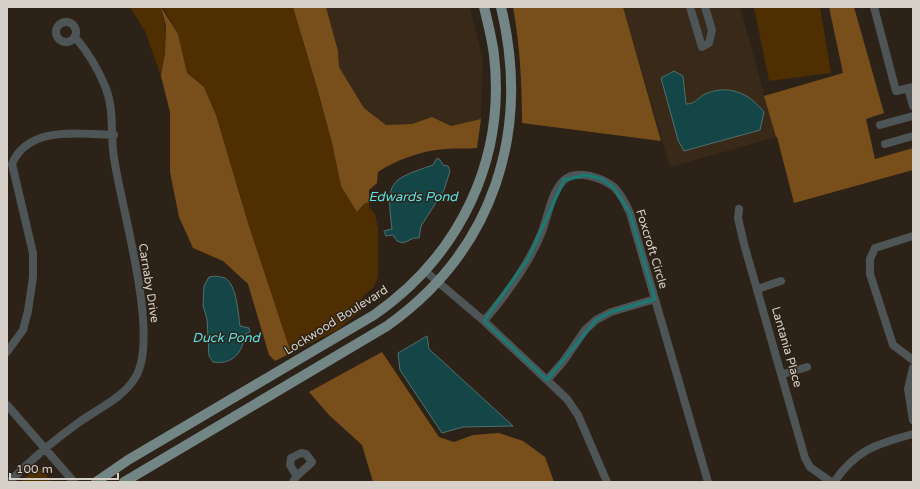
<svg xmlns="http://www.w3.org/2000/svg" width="920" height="489" font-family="'Varela Round',sans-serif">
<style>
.built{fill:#382918;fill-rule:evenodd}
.green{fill:#4f2f01}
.forest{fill:#784f1b}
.water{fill:#144647;stroke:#4f706e}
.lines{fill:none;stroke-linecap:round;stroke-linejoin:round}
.minor{stroke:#4d5556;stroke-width:8}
.major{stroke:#738686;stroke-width:10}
.marked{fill:none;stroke:#197b73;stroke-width:3;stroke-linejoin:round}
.labels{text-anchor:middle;stroke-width:3;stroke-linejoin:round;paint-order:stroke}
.street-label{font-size:12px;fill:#d8d1c9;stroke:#2d2217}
.water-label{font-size:13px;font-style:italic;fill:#5ee4e8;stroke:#2d2217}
</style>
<rect width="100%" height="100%" fill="#2d2217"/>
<path class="built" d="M326,7H470L483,61L481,119L451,126L432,117L412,124L386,125L364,108L339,67L338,51Z
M623,7H686L699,48L704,51L713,45L716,31L709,7H740L776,137L670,167ZM683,76L686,104H694L704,95L678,140Z
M694,7H701L708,30L704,41Z"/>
<path class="green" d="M130,7H161C168,32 166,51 161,76L145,31Z
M163,7H293L294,9L332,143L341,186L359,211L364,204L369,202V207L375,214L378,228V277L374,287L363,296L362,310L337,330L291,353L248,223L216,115L204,87L187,73L178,34Z
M754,7H820L831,73L769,81Z
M37,468L41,469L52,482H20Z"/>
<path class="forest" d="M161,7L178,34L187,73L204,87L216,115L248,223L291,353L275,361L269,355L248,284L223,261L193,248L179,217L170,172V112L161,76L165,53L166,26Z
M293,7H326L338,51L339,67L364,108L386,125L412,124L432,117L451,126L481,119L477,148C466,149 456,148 445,149C421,151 398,159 378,172L377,183L369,190V202L364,204L357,212L341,186L332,143L317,88Z
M513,7H623L661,141L522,123C522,84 520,46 513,7Z
M829,7H854L884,113L866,119L875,159L913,148V170L794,203L777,137H776L764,96L843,73Z
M382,352L439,437L454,442L473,435L499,433L523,441L545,457L554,482H373L362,445L329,415L309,392Z"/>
<path class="water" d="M674,71L683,76L686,104C696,104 697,98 705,94C729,84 749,93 764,112L760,130L684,151L678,140L661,78Z
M437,158L440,160L443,165L448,166L450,171L444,190L421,226L419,238H414L403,243L397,241L393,235L386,236L384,231L392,229C386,181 389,180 433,165Z
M216,276C218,277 223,277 225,278C237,285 238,313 240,326L249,328L250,332L245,334C243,353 232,365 213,362L209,356L207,319L203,306L204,286L209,277Z
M427,336L429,349L513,426L463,427L442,433L400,370L398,353Z"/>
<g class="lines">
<path class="minor" d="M690,7L702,47L709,43L712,30L705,7
M874,7L896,91L913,87
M56 32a10 10 0 1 1 20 0a10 10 0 1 1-20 0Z
M908,88L913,106
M880,125L913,116
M885,144L913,136
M739,209L738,218L744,244L805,458L810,467L831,482
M913,236L875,248L870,259V274L893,345L913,360
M425,271L484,321L567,399L578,415L607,482
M758,289L781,281
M484,321C506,295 528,266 541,234C548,218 550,195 563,181C576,168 602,178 614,187C621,194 626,204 630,213L708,482
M7,352L23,330L28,311L33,277V253L12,164C28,125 79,134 114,135
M913,368L908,389L913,420
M783,374L807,367
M547,380L563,362L585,330L596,320L611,312L655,299
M7,405L74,482
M9,482C31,460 54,440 78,423C97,409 122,399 135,378C161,338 121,207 114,158C110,134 115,110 105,86C98,69 87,51 75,37
M293,482C297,473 305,470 312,462L306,454L301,453L291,458L290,465L296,475
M834,482C856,450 876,444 913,434"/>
<path class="major" d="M96,482L128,460L374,315C460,255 506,160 494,55C492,39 488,23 484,7
M124,482L387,326C494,250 531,132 501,7"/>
</g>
<path class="marked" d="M586,175L602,179L614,188L630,213L655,299L611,312L596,320L547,380L484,321L528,259L564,180Z"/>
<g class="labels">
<g class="street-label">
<text transform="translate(652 249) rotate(73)" y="4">Foxcroft Circle</text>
<text transform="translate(149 283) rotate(81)" y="4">Carnaby Drive</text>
<text transform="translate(336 320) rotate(-32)" y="4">Lockwood Boulevard</text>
<text transform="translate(787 347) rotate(74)" y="4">Lantania Place</text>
</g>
<g class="water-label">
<text x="413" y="201">Edwards Pond</text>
<text x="226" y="342">Duck Pond</text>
</g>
</g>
<rect width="920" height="489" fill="none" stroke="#d8d1c9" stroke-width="16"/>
<path d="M10 473v6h108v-6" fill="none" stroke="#d8d1c9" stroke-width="2"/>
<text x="16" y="473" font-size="12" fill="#d8d1c9" stroke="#2d2217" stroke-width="3" paint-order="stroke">100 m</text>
</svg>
